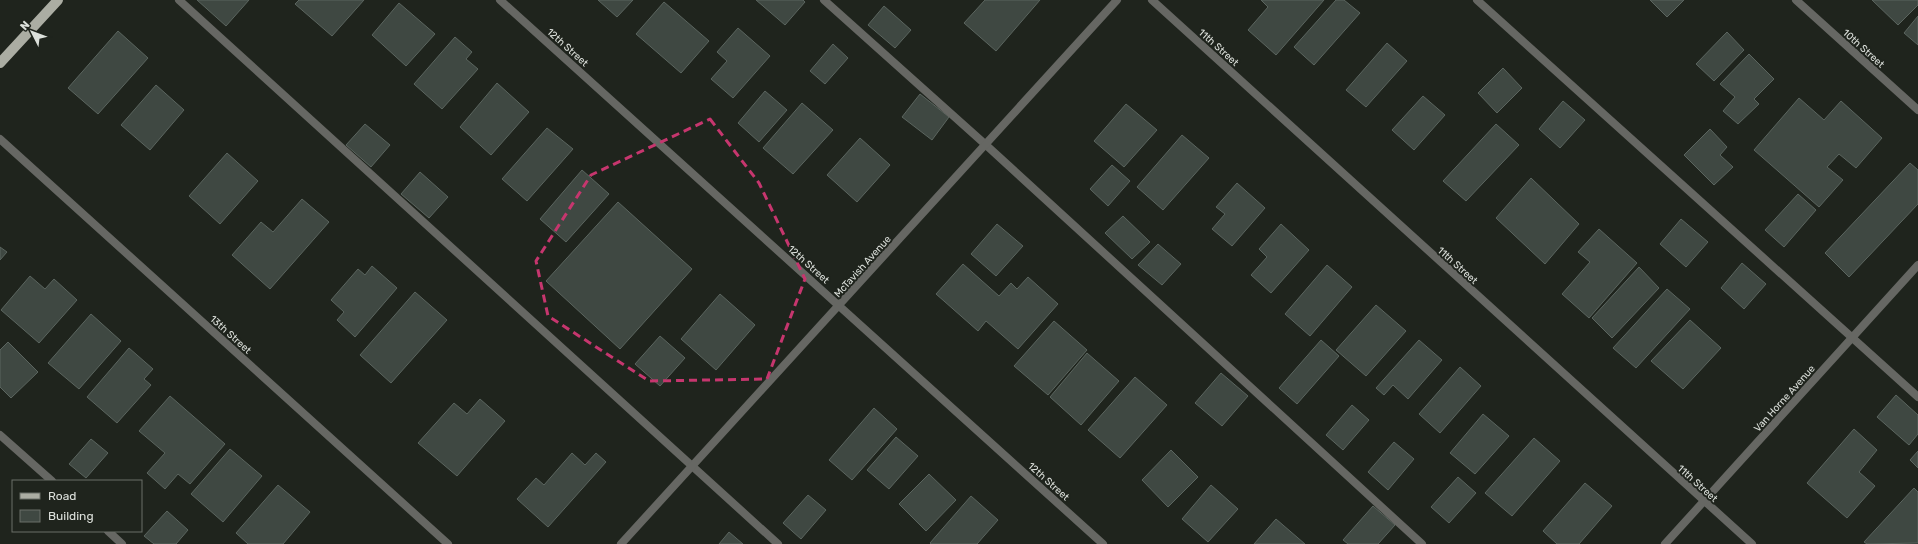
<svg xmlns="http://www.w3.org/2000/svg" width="1918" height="544" font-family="Rubik,sans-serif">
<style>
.building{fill:#3f4842;stroke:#5b655f}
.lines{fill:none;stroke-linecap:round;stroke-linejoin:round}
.service{stroke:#666763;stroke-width:8}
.minor{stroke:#666763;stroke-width:8}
.tertiary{stroke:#666763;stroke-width:8}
.primary{stroke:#abada3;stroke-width:10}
.marked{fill:none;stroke:#c6366e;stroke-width:3;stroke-dasharray:8 5;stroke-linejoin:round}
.labels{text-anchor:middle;stroke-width:4;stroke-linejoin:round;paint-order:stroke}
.street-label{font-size:10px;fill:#dce0db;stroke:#1f241d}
</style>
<rect width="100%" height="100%" fill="#1f241d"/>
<path class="building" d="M197,0H249L226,26Z
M299,0H364L332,36L295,4Z
M598,0H633L617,17Z
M756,0H803L805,2L785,25Z
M985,0H1040L996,51L964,23Z
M1261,0H1324L1276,55L1248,30L1268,7Z
M1336,0H1344L1360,13L1314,65L1294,47Z
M1650,0H1684L1667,17Z
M1872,0H1918V5L1898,25Z
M664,2L709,41L681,73L636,34Z
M399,3L435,34L406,66L372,35Z
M884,6L911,30L895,48L868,25Z
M1918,16V45L1904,33Z
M738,28L770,56L733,98L711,79L727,61L717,52Z
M118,31L148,58L98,114L68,88Z
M1727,32L1744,50L1714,81L1696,64Z
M455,37L472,52L466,59L478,69L442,109L414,84Z
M1387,43L1407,61L1366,107L1346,90Z
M833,44L848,58L825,84L810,71Z
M1749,54L1774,79L1754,99L1759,104L1738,124L1723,111L1735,97L1720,84Z
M1503,68L1522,88L1497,113L1478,93Z
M497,83L529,112L491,155L460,127Z
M156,85L184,110L150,150L121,125Z
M765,91L787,110L759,142L738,123Z
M920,94L949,117L932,140L902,117Z
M1423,96L1445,115L1414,150L1392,130Z
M1799,98L1824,120L1841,101L1882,138L1856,168L1839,154L1827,167L1843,180L1819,207L1754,150Z
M1563,101L1585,120L1560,148L1539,129Z
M802,103L833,130L793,174L763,148Z
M1126,104L1157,130L1124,167L1094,141Z
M365,124L390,145L371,167L346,145Z
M1496,124L1519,145L1466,201L1443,181Z
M547,128L573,149L527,201L502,179Z
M1710,129L1727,147L1720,155L1733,167L1714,185L1684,155Z
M1182,135L1209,158L1163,210L1137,187Z
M860,138L890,165L857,202L827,175Z
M227,153L258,181L220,224L189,196Z
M1910,163L1918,170V204L1849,277L1825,253Z
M1112,165L1130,181L1108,206L1090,189Z
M582,170L609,194L566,242L540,219Z
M420,172L448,197L429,218L401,194Z
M1531,178L1579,224L1545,264L1496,218Z
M1237,183L1265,208L1232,246L1212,229L1225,214L1216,207Z
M1798,194L1816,210L1784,247L1765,230Z
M302,199L329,222L270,289L232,255L261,222L273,232Z
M618,202L692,269L620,349L546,281Z
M1123,216L1150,242L1132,259L1105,233Z
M1681,219L1708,242L1686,267L1660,244Z
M997,224L1023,246L996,276L971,254Z
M1281,224L1309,250L1271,293L1251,275L1267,257L1259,249Z
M1599,229L1637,263L1589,318L1562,294L1590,262L1578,252Z
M1158,244L1181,264L1162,285L1138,265Z
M0,247L7,252L0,260Z
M1742,263L1766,284L1744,309L1721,288Z
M963,264L999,296L1011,283L1017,289L1028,277L1058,304L1018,349L986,321L978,331L936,294Z
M1327,265L1352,287L1310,336L1285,314Z
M372,266L397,288L355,337L337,320L344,312L331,300L358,269L365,275Z
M1639,267L1659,288L1612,338L1592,318Z
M30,276L45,289L54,279L77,300L39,343L1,310Z
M1667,289L1690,309L1636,368L1613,348Z
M415,292L447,320L391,383L360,355Z
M720,294L755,325L716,370L681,339Z
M1376,305L1406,331L1366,376L1336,350Z
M91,314L121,341L79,389L48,363Z
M1690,320L1721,348L1683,389L1651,361Z
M1054,321L1087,350L1048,395L1014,366Z
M660,336L685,358L660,386L635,364Z
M1321,340L1339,356L1297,404L1279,388Z
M1419,340L1442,360L1408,399L1393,385L1384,395L1376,388Z
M8,342L38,372L11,398L0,387V350Z
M129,348L153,369L144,379L151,385L117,423L87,397Z
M1087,353L1119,381L1081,425L1050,397Z
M1460,367L1481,386L1440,433L1419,414Z
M1221,373L1248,396L1222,426L1195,403Z
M1135,377L1167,405L1120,458L1088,430Z
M1896,395L1918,415V434L1909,445L1877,417Z
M170,396L225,444L190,484L178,474L165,489L147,473L165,453L139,431Z
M480,399L505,421L457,476L418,443L454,403L467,414Z
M1352,405L1369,420L1343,450L1326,435Z
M874,408L897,429L852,480L829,460Z
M1483,414L1509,436L1475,474L1450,453Z
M1854,429L1877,450L1859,472L1875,486L1847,518L1807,483Z
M896,437L918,456L889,489L867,470Z
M1534,438L1560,461L1512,516L1485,493Z
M91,439L108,453L86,478L69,464Z
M1394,442L1414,459L1388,490L1368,472Z
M230,449L262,476L223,522L191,494Z
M1171,450L1198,477L1168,507L1142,480Z
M1918,451V468L1910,460Z
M572,453L585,465L596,453L606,462L548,527L517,499L536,478L544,485Z
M929,474L956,500L926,531L899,504Z
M1458,477L1476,493L1449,523L1431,507Z
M1585,483L1612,506L1579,544H1557L1543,531Z
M278,485L310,512L283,544H248L236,533Z
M1211,485L1238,509L1208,542L1182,519Z
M1914,488L1918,492V543L1867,544L1864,542Z
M808,495L826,510L801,539L783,523Z
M971,496L998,520L977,544H931L930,543Z
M1373,506L1395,525L1378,544H1348L1343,540Z
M167,511L188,530L176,544H154L144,536Z
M1276,519L1305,544H1254Z
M729,532L743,544H719Z"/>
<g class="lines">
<path class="service" d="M179,0L778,544
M824,0L986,145L1422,544
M1477,0L1918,397
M0,435L52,481
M108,531L122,544"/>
<path class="minor" d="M500,0L1103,544
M1152,0L1752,544
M621,544L1117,0
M1665,544L1918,265"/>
<path class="tertiary" d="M1796,0L1918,110
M0,139L448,544"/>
<path class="primary" d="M0,63L58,0"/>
</g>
<path class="marked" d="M710,119L759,183L805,279L767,379L649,381L548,316L536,261L591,175Z"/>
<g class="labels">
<g class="street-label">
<text transform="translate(568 47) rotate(42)" y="4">12th Street</text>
<text transform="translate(1219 47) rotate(42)" y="4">11th Street</text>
<text transform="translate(1864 48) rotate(42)" y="4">10th Street</text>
<text transform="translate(809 264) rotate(42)" y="4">12th Street</text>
<text transform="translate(1458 265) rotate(42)" y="4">11th Street</text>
<text transform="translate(862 266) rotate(-48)" y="4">McTavish Avenue</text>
<text transform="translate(231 334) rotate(42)" y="4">13th Street</text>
<text transform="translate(1784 398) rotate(-48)" y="4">Van Horne Avenue</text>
<text transform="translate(1049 481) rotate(42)" y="4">12th Street</text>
<text transform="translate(1698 483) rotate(42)" y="4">11th Street</text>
</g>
</g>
<rect x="12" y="480" width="130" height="52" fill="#1f241d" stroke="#6b6f69"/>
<rect x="20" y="493" width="20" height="6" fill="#abada3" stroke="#6b6f69"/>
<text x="48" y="500" font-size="12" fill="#dce0db">Road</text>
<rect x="20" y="510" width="20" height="12" fill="#3f4842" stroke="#6b6f69"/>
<text x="48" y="520" font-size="12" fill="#dce0db">Building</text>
<g transform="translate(32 32) rotate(312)" stroke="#1f241d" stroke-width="3" paint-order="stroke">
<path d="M0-3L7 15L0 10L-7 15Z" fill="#dce0db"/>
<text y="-6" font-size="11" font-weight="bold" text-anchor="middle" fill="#dce0db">N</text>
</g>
</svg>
